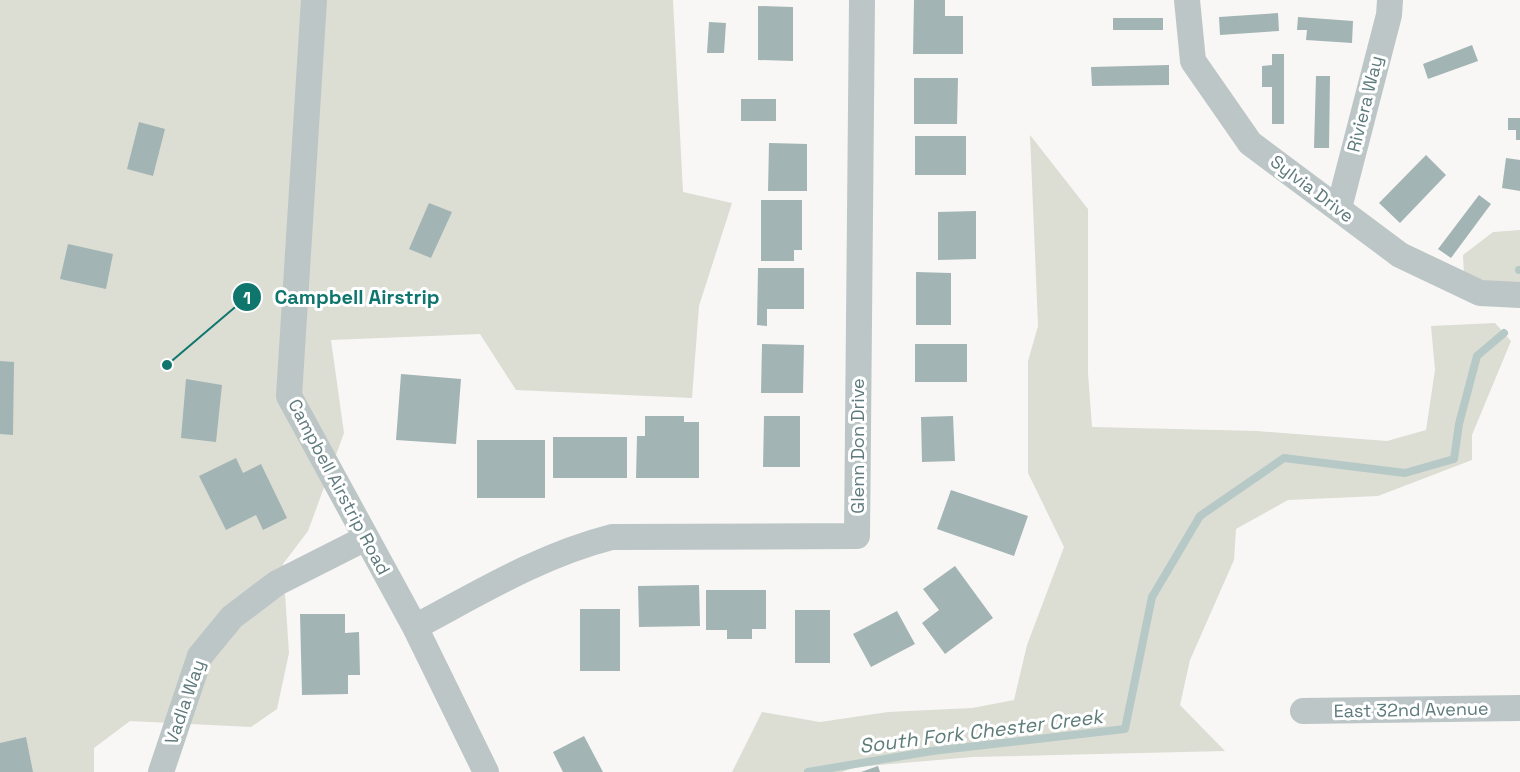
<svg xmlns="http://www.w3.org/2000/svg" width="1520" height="772" font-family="'Space Grotesk',sans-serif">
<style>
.green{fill:#dcded4}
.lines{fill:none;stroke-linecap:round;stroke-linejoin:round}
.stream{stroke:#b6c9c7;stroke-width:8}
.building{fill:#a3b4b4}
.minor{stroke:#bcc6c6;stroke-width:26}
.labels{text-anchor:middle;stroke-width:6;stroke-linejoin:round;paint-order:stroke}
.street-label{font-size:18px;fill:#5e7a7c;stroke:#fff}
.water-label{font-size:20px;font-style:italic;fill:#5d7c78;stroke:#fff}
.leader{fill:none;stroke:#0f766e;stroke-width:2}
.callout-dot{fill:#0f766e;stroke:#fff;stroke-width:2}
.mark-label{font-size:18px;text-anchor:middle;font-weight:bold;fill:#fff}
.callout-label{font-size:20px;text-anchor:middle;font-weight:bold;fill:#0f766e;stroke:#fff;stroke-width:6;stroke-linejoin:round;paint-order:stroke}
</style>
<rect width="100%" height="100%" fill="#f8f7f5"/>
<path class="green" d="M0,0H673L683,192L732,203L699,306L692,398L516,390L480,334L331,340L344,433L308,531L283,564L289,653L277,709L251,727L130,721L94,748V772H0Z
M1030,135L1088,209V373L1092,427L1257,431L1387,441L1426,430L1435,370L1431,326L1495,323L1511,341L1472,435V460L1378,496L1288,500L1236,529L1234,560L1190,660L1180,705L1225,751L973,757L856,767L842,772H732L762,712L820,722L888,712L972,708L1014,700L1027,645L1064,547L1028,473V361L1038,326Z
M1520,230V287L1464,277L1463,255L1493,232Z"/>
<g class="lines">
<path class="stream" d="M1519,270H1520
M808,772L932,751L1125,729L1152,597L1200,516L1284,458L1405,473L1454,459L1459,424L1477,356L1504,333"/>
</g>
<path class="building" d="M914,0H945V16H963V54H913Z
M758,6L793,7V61L758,60Z
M1278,13L1279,31L1220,35L1219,17Z
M1298,17L1353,21L1352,43L1306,40L1307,30H1297Z
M1113,18H1163V30H1113Z
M709,22L726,23L724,53H707Z
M1472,45L1478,61L1428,79L1423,64Z
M1272,54H1284V124H1272V87H1262V66L1272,65Z
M1169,65V85L1092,86L1091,67Z
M1316,76H1330L1329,148H1314Z
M914,78H958L957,124H914Z
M741,99H776V121H741Z
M1508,118H1520V140H1516V130H1508Z
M139,122L165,129L153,176L127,169Z
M915,136H966V175H915Z
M769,143L807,144V191H768Z
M1426,155L1446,175L1400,223L1379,203Z
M1506,158L1520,160V191L1502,188Z
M1479,195L1491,204L1451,258L1438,249Z
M761,200H802V250H794V261H761Z
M429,203L452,212L431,258L409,249Z
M976,211V259L938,260V212Z
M68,244L113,254L106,289L60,279Z
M758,268H804V309H767V326L757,325Z
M916,272L951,273V325H916Z
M762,344L804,345L803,393H761Z
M915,344H967V382H915Z
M0,361L14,362L13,435L0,434Z
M401,374L461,379L456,444L396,440Z
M186,379L222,385L216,442L181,438Z
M645,416H684V422H699V478H636L637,436H645Z
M764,416H800V467H763Z
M953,416L955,461L922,462L921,417Z
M553,437H627V478H553Z
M477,440H545V498H477Z
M236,458L243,473L261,464L287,518L263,530L256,515L226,530L199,476Z
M951,490L1028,516L1014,556L937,529Z
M955,566L993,618L945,654L922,623L939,610L923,589Z
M699,585L700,626L639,627L638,586Z
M706,590H766V629H752V639H727V630H706Z
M580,609H620V671H580Z
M795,610H830V663H795Z
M897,611L915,644L871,667L853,634Z
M300,614H345V633L359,632L360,675H348V694L302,695Z
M584,736L603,772H563L553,752Z
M26,737L33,772H0V743Z
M878,766L880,772H861Z"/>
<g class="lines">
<path class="minor" d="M314,0L289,396L415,627L486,772
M1187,0L1193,61L1250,143L1400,255L1480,293L1520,295
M1339,208L1389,15L1390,0
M415,627C479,593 541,555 612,537L857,536L862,0
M1303,711L1520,708
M161,772L200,656L232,617L277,583L366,538"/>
</g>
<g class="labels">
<g class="street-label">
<text transform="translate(1365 104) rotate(-76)" y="6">Riviera Way</text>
<text transform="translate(1312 189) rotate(37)" y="6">Sylvia Drive</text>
<text transform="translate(858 446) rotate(-90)" y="6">Glenn Don Drive</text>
<text transform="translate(339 487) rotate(62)" y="6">Campbell Airstrip Road</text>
<text transform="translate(185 702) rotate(-71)" y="6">Vadla Way</text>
<text transform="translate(1411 710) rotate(-1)" y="6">East 32nd Avenue</text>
</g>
<g class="water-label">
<text transform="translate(981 731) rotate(-7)" y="7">South Fork Chester Creek</text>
</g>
</g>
<path class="leader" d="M167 365L247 297"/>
<g class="callout-dot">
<circle cx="167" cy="365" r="6"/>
<circle cx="247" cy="297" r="15"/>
</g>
<g class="mark-label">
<text x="247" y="304">1</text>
</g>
<g class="callout-label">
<text x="357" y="304">Campbell Airstrip</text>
</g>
</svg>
